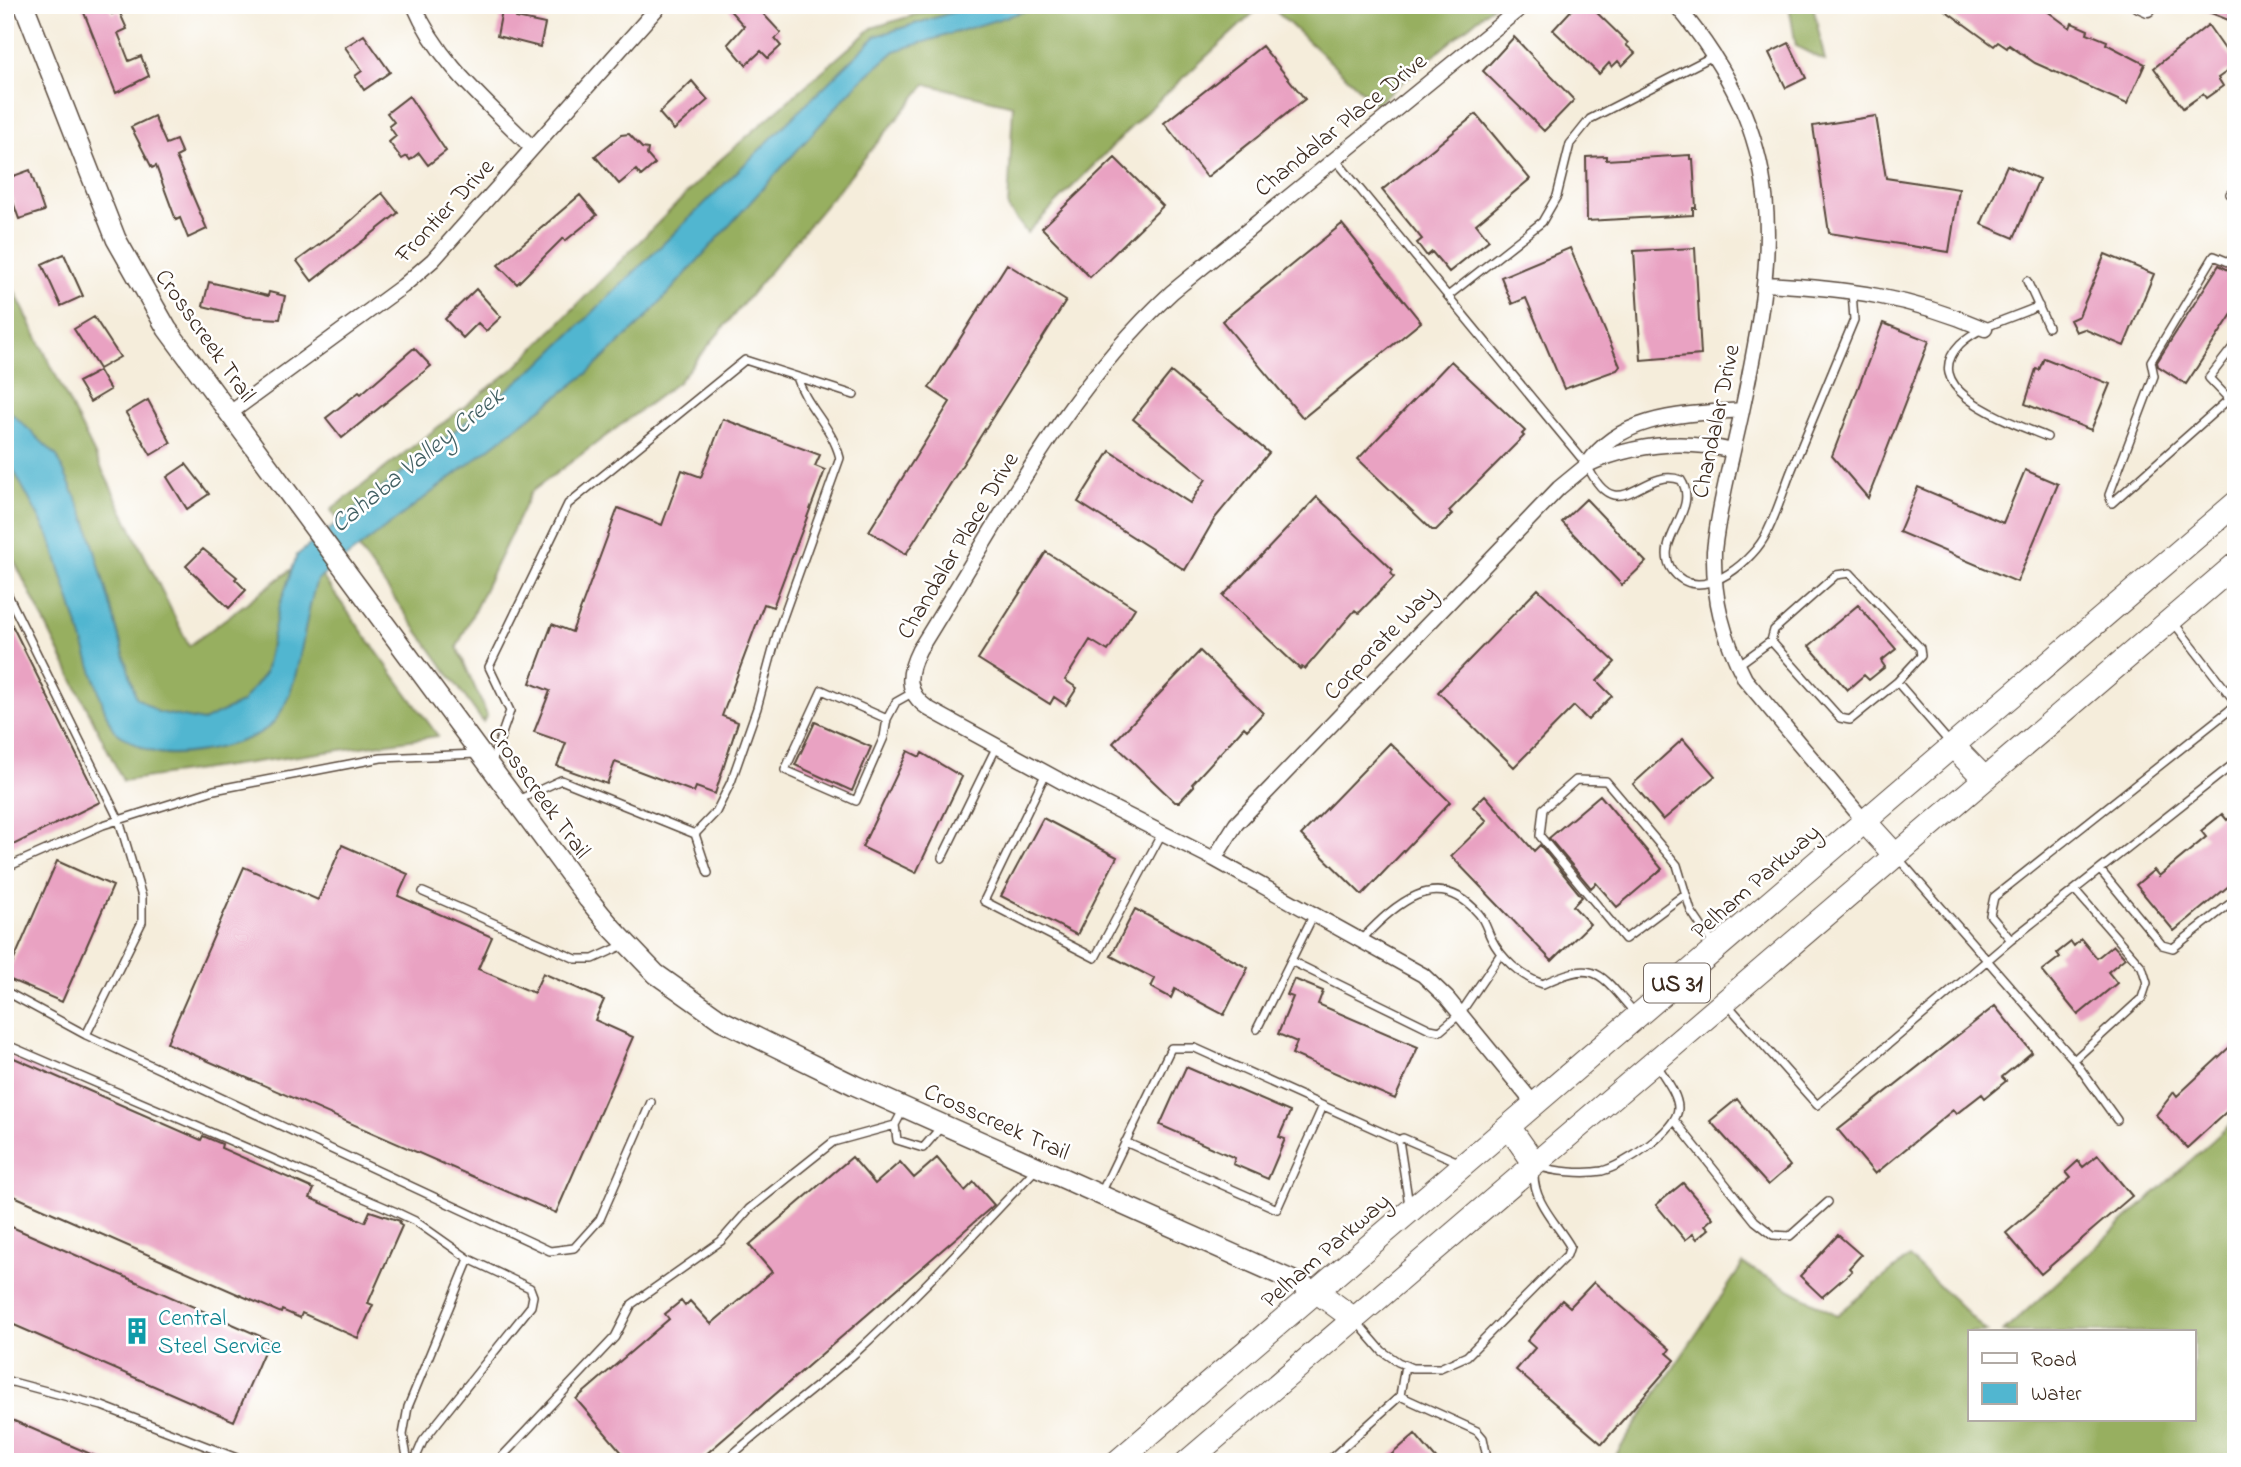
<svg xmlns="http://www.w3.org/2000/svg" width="2241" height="1467" font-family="'Indie Flower',sans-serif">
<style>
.forest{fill:#97af60;stroke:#696c3f;stroke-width:2}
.water{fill:#51b6d0;stroke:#467077;stroke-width:2}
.building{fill:#e9a2c2}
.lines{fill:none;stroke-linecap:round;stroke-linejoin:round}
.service-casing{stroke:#57473a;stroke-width:10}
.minor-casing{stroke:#57473a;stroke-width:17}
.tertiary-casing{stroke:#57473a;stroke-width:22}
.primary-casing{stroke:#57473a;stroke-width:25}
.service{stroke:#fff;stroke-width:7}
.minor{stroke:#fff;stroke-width:14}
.tertiary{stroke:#fff;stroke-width:19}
.primary{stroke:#fff;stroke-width:23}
.labels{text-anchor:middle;stroke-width:5;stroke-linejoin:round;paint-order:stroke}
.shield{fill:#fff;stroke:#766a62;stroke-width:2}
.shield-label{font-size:23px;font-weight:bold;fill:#3b2a1e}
.street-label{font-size:24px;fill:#3b2a1e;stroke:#fff}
.culture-label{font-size:24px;fill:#0d838f;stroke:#fff;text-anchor:start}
.water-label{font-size:26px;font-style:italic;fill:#446265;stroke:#fff}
</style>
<rect width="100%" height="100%" fill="#fff"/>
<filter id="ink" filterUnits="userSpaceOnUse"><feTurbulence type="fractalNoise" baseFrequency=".0143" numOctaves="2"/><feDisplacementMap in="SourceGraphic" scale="14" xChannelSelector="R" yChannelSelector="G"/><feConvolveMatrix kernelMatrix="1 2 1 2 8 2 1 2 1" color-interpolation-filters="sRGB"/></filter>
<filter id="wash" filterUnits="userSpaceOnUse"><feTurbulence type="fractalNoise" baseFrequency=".00686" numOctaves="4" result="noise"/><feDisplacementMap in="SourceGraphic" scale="28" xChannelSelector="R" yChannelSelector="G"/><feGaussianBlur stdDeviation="1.57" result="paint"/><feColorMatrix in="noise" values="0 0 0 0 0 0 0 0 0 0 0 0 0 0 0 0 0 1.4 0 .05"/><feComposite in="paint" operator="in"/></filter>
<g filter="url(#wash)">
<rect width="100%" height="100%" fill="#f5eddb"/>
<path class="forest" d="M946,5H1262L1143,115L1027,233L1008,208L1013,105L926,84L678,382L531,492L457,647L487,715L483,722L331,510L517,366L720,160L872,28Z
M1269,5H1494L1376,104Z
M1789,5H1813L1825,61L1796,46Z
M5,272L189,646L308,557L438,736L123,781L5,542Z
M2236,1119V1462H1611L1743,1264L1837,1315L1909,1257L1987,1332H1970V1420H2194V1332H2003Z"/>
<path class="water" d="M976,5H1045L895,51L858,83L644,320L588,373L317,580C302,622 302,688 274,722C254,744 187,758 158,753C146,751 125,739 115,731C110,726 107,715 104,708L50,538L5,454V407L57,456L87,522L136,697L158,712L203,721L241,703L265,673L278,610L297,555L542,362L876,36Z"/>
<g id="blocks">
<path class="building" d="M81,5H108L112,14L119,11L127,29L118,33L129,61L141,56L149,76L116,93Z
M503,5H518L516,18L545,24L540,47L497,36Z
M725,5H755L781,33L775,39L781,46L768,58L761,51L746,65L728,44L744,26Z
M1576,5H1589L1628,43L1626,45L1635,53L1622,66L1618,61L1612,67L1609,63L1599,74L1553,30Z
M1938,5H2039L2070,28L2072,23L2088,30L2087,33L2107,41L2106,44L2145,64L2127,104L2035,63L2009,45L2007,48L1998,42L1994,46Z
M2236,5V23L2193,6L2194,5Z
M2208,25L2236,65L2218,78L2223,86L2206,98L2203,94L2183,108L2154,68Z
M364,35L390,72L364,90L355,76L362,71L345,47Z
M1514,37L1574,100L1544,131L1483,71Z
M1789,43L1806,78L1786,88L1769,53Z
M1262,46L1305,99L1207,177L1164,123Z
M692,81L708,100L674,130L659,113Z
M409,96L446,151L428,165L419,153L410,160L407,156L402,159L389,142L396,136L389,126L394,122L387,113Z
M1476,114L1530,179L1476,224L1489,240L1449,272L1432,252L1427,256L1417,243L1422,239L1382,190Z
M154,116L166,144L176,140L182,154L176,157L207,229L188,238L180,218L176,220L156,166L152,168L131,127Z
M1876,116L1886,178L1959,189L1949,252L1829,233L1813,126Z
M629,134L642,148L648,149L647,155L655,164L641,176L636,170L619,184L595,156L621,135Z
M1690,155V159H1693L1696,208H1693V215L1587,221L1586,157L1606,156V160Z
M1115,158L1163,206L1090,277L1042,228Z
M2007,165L2039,179L2014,238L1981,224Z
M30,170L44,211L19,219L5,179Z
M382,193L398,213L312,281L297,261L345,226Z
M580,195L597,215L565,241L563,238L517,284L498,265Z
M1342,224L1421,322L1303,418L1222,321Z
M1570,248L1620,366L1617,370L1564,389L1526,298L1512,304L1501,277Z
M1695,248L1701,355L1641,360L1634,251Z
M64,254L83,296L61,306L42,264Z
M2105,254L2154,274L2124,346L2084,329L2076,332L2070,320L2079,316Z
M1007,264L1066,301L906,554L869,531L950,402L929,388Z
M2219,265L2236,274V308L2186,384L2158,366L2157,362Z
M209,282L268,296L269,292L285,296L280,319L247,317L203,306Z
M476,289L501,317L486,331L478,323L463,338L445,319Z
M94,317L120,357L99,369L74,329Z
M1883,323L1929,341L1868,498L1832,456Z
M414,348L431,366L342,438L326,418L359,392L361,394Z
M2044,358L2110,384L2091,430L2025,404L2036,369L2039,370Z
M1451,361L1525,431L1522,434L1524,436L1449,511L1452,514L1436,530H1432L1358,459Z
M99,371L110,390L90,402L78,382Z
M1171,372L1269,453L1215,518L1185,570L1078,502L1110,451L1190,503L1206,479L1133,419Z
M148,400L171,443L151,455L126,413Z
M723,419L820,455L815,466L825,470L773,607L764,604L722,716L738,722L715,794L696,787L694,792L615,762L607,784L557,766L566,743L534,732L550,691L530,683L552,624L572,632L618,508L662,525L682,470L701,477Z
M186,464L209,494L187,509L167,477Z
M2025,470L2058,484L2017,582L1899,532L1918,487L2003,523Z
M1317,497L1393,570L1391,573L1394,577L1359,613L1355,610L1305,669L1302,667L1300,669L1223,596Z
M1586,499L1646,562L1622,585L1562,522Z
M203,549L237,577L235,579L246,590L229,608L186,566Z
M1046,552L1135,608L1108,651L1090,640L1065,680L1077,688L1066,705L1054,697L1050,704L978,659Z
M1538,589L1615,662L1597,681L1612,696L1588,720L1574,706L1514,767L1438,692Z
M1858,605L1896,649L1881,661L1885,667L1869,680L1864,675L1847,690L1809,646Z
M5,611L100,802L5,849Z
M1200,651L1263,713L1247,730L1244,727L1192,784L1194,786L1179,802H1175L1113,743Z
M815,722L871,747L852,791L795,765Z
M1683,739L1715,776L1663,820L1633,784Z
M1390,743L1450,802L1362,895L1301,835Z
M908,751L920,757L922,753L962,777L916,873L862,847Z
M1485,795L1534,851L1540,845L1582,897L1573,906L1590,924L1552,961L1451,856L1487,821L1473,807Z
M1600,795L1662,869L1617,907L1596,883L1591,888L1549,838Z
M2236,813V880L2174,931L2136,885L2154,870L2159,876L2206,837L2201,831L2222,814L2227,820Z
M1043,818L1117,857L1077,935L1001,896Z
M342,845L408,874L398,896L492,937L478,969L534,993L543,973L604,1000L595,1020L633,1037L556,1213L167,1043L244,867L318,900Z
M57,861L113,886L62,1002L6,978Z
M1135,909L1248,968L1224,1015L1175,989L1171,998L1151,987L1155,979L1111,956Z
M2081,939L2097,958L2113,945L2125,958L2108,972L2117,983L2078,1015L2042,971L2060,957L2057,953L2071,942L2074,946Z
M1294,979L1323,991L1318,1004L1418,1047L1395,1099L1292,1054L1297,1042L1278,1034L1293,997L1287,995Z
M1995,1006L2032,1052L2002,1077L2006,1081L1985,1098L1982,1094L1956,1114L1953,1110L1875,1174L1838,1130Z
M2236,1041V1103L2187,1148L2156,1115L2174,1092L2177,1096Z
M5,1054L201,1140L203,1136L222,1144L221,1148L314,1189L310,1198L365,1222L370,1211L400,1221L399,1224L402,1226L368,1303L373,1305L358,1338L302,1313L300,1318L282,1310L281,1313L5,1192Z
M1186,1067L1290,1112L1279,1137L1285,1139L1268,1179L1233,1164L1235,1158L1160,1125Z
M1737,1099L1790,1166L1768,1185L1710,1121Z
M2098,1155L2132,1196L2041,1274L2006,1233L2071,1178L2066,1172L2078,1161L2083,1167Z
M852,1157L875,1184L900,1162L914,1178L937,1158L965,1191L974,1182L994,1205L697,1462H630L576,1399L669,1319L665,1314L681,1301L685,1306L690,1301L711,1324L772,1272L749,1245Z
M1683,1183L1713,1218L1705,1225L1709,1229L1697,1239L1693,1234L1685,1240L1656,1205Z
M5,1224L269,1340L234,1421L5,1321Z
M1838,1235L1861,1255L1849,1268L1852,1271L1822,1297L1800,1276Z
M1594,1282L1670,1349L1667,1353L1675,1360L1602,1444L1516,1370L1535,1348L1527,1341L1562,1300L1570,1307Z
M5,1417L109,1462H5Z
M1415,1434L1439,1462H1383Z"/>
</g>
</g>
<g filter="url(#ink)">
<use href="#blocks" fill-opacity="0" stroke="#57473a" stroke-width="2"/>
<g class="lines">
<defs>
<path id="service" d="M1335,159L1587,465C1618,532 1642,465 1681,480C1701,510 1652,541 1672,570C1698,606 1749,564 1764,538C1776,517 1783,491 1792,469C1813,419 1833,370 1854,320L1852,291
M2230,194L2236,189
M2236,265L2214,256L2151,361L2154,376L2109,495L2112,503L2229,399L2209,378L2236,343
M2027,281L2048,327
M1448,296L1542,222L1557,196L1570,144L1590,119L1713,56
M2039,306C2015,317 1978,326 1960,344C1914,392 2018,424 2047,437
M2236,393L2229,399L2236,406
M5,589L119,820L142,897V922L86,1035
M2174,623L2236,703
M1738,665L1771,641
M1897,682L1921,656L1920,648L1850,573L1836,575L1774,630L1771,641L1840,718L1850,720L1897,682L1950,743
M887,719L884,737L856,801L785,770L822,690L887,719L896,702L912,693
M492,762L510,711L489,667L568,504L745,360L854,395
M1046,773L984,901L1095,958L1162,833
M518,800L561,780L695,834L708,873
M695,834L716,812L731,782L757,708L778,631L840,458C832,426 806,407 797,377
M942,858L997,746
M1899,859L2074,1060L2117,1120
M5,868L103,825L214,790L381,758L477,754
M2101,871L2162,945L2173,948L2236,899
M423,892L576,959H593L626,944
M1685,894L1625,939L1540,836L1543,809L1576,780L1606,781L1677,865L1691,911L1714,945
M1362,939C1394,905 1437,865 1479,914C1485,921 1487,930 1491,938C1501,958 1521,977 1543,984C1597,958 1600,974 1635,1013
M2011,940L2236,762
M1291,961L1430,1029L1440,1031L1460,1014L1500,955
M5,991L86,1035L550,1251L574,1248L600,1219L651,1102
M1728,1005L1817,1105L2011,940L1990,915L1994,897L2236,705
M1257,1029L1314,914
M5,1044L394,1211L415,1221L469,1259L408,1407L403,1435L408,1462
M2074,1060L2142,998L2147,983L2142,967L2075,890
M1675,1121L1755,1221L1773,1235L1790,1236L1828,1202
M895,1125L897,1140L923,1148L941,1127
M1125,1142L1277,1209L1323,1106
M1538,1166C1554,1172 1585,1174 1602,1171C1623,1166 1678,1130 1678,1108C1678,1094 1664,1077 1657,1065
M1101,1193L1171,1048H1195L1399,1140
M1409,1205L1399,1140L1403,1138L1461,1163
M1357,1322L1382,1351L1398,1362L1412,1368H1440L1467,1356L1567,1255L1570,1246C1556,1222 1533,1202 1534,1173
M5,1380L102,1406L247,1462
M1400,1396L1477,1431L1483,1438L1488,1462
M414,1462L423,1441L438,1422L531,1306L533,1296L530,1288L469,1259
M497,1462L615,1337L632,1304L721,1241L749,1209L833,1142L895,1125L903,1110
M724,1462C765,1425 811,1393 852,1356C917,1297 976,1232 1036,1169
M1327,1462L1400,1396L1405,1365"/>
<path id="minor" d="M414,5C438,63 489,104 532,148
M1524,5L1172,292C1063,392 997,526 919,650C907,674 905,693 929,709L1081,792L1214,859L1423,975L1447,998L1534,1104
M1676,5C1791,143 1777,245 1742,411C1732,458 1719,504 1714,551C1713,599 1723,637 1745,679L1865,822
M2139,5L2148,9L2150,5
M1765,284C1845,288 1911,297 1985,329
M230,413L403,286L433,260L660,5
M1733,451C1683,439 1634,444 1587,465C1620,414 1687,414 1742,410
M1214,859L1236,824L1559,488L1587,465"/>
<path id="tertiary" d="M24,5L116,239L167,329L588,899L612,928L656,974L721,1020L854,1085L1316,1291"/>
<path id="primary" d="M1953,746L1985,779
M1865,822L1896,856
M1509,1127L1535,1164
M1316,1291L1354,1319
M1117,1462L2236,503
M1187,1462L2236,564"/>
</defs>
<use href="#service" class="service-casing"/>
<use href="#minor" class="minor-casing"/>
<use href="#tertiary" class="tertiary-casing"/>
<use href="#primary" class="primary-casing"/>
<use href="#service" class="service"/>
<use href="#minor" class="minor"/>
<use href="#tertiary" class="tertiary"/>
<use href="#primary" class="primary"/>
</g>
</g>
<defs>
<symbol id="building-bare" viewBox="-9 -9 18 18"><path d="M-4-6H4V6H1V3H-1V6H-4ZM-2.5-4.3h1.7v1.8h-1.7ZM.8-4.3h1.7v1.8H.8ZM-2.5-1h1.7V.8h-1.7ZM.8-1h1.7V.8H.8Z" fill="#0f9aa8" stroke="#fff" stroke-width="2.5" paint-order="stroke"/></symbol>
</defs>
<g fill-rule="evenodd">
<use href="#building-bare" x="118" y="1312" width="38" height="38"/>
</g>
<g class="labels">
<rect class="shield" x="1644" y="963.5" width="66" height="39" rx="5"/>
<g class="shield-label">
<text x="1677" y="991">US 31</text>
</g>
<g class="street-label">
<text transform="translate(1340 124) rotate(-39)" y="8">Chandalar Place Drive</text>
<text transform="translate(444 210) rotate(-47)" y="8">Frontier Drive</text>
<text transform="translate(206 335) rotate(55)" y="8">Crosscreek Trail</text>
<text transform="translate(1715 421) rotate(-78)" y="8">Chandalar Drive</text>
<text transform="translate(957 545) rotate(-59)" y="8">Chandalar Place Drive</text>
<text transform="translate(1379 642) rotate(-46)" y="8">Corporate Way</text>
<text transform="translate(540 792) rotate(54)" y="8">Crosscreek Trail</text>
<text transform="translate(1755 881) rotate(-41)" y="8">Pelham Parkway</text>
<text transform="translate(997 1121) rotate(24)" y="8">Crosscreek Trail</text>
<text transform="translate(1325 1250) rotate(-41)" y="8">Pelham Parkway</text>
</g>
<g class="culture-label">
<text x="158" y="1325">Central<tspan x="158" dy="28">Steel Service</tspan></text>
</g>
<g class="water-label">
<text transform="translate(416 459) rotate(-39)" y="9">Cahaba Valley Creek</text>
</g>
</g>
<rect width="2241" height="1467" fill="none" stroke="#fff" stroke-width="28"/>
<rect x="1968" y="1330" width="228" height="91" fill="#ffffff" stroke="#b1aaa5" stroke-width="2"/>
<rect x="1982" y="1353" width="35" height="10" fill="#ffffff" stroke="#b1aaa5" stroke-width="2"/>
<text x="2031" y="1366" font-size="21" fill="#3b2a1e">Road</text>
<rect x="1982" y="1383" width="35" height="21" fill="#51b6d0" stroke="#b1aaa5" stroke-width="2"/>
<text x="2031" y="1400" font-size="21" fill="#3b2a1e">Water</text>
</svg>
